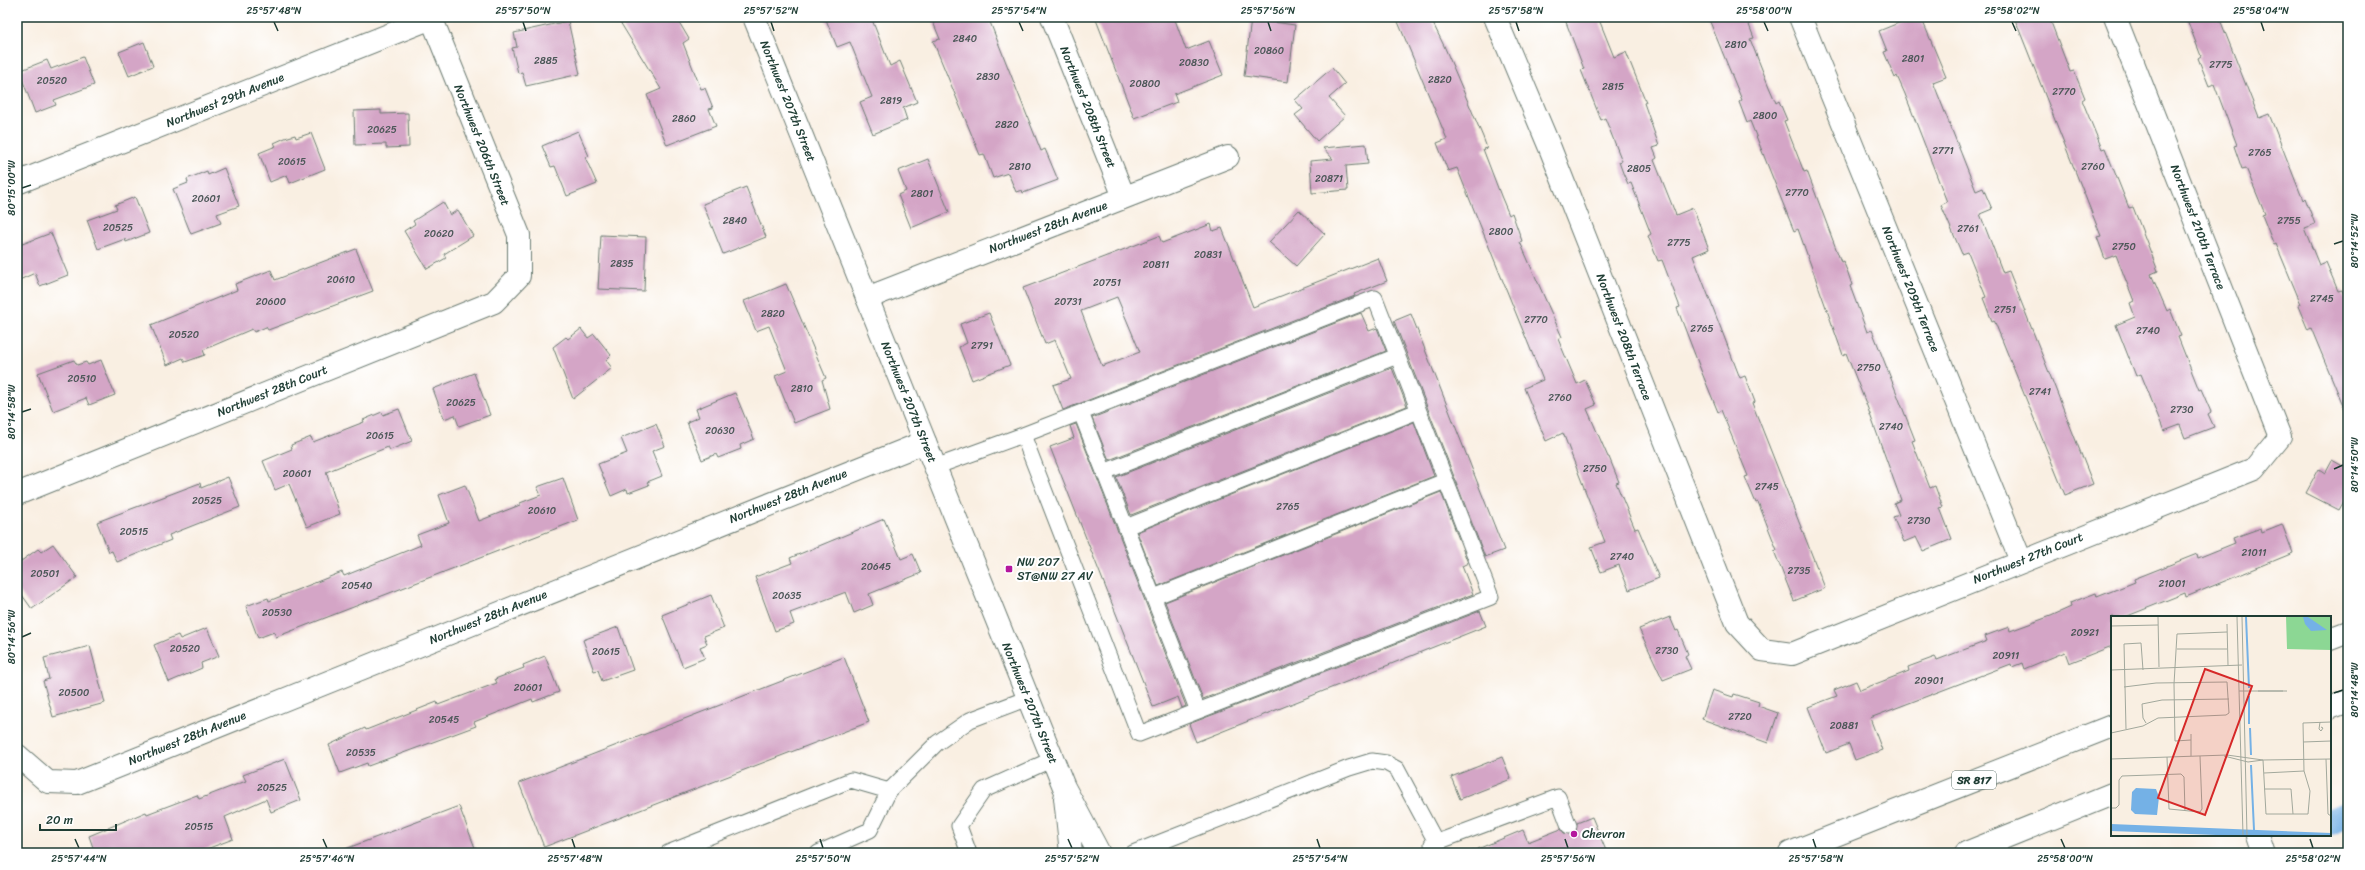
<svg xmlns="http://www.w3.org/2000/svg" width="2365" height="870" font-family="Sriracha,sans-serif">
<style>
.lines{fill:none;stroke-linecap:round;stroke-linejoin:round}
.canal{stroke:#74b1e6;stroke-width:27}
.building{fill:#d4a5c6;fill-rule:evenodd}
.service-casing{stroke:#6b7b71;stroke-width:17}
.minor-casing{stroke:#6b7b71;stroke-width:24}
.tertiary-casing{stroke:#6b7b71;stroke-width:24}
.primary-casing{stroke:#6b7b71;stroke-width:24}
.service{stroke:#fff;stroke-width:15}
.minor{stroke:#fff;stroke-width:22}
.tertiary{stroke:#fff;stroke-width:22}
.primary{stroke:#fff;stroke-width:22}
.ticks{fill:none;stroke:#1f3d34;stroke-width:1.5}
.poi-dot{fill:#b5179e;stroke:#fff;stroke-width:1.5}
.labels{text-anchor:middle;stroke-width:4;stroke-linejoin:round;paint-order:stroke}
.number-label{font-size:10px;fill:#4c5758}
.shield{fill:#fff;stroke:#627771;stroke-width:1}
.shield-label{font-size:11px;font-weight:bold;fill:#1f3d34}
.street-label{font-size:12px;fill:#1f3d34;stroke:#fff}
.poi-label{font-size:12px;fill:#1f3d34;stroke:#fff;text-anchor:start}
.inset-river{fill:none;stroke:#74b1e6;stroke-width:2}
.inset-road{fill:none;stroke:#a2a89c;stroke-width:1}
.view{fill:#d62828;fill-opacity:0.15;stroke:#d62828;stroke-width:2}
.inset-edge{fill:none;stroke:#1f3d34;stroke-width:2}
.neatline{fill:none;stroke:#1f3d34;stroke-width:1.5}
.ticks-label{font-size:10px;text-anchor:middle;fill:#1f3d34}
</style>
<rect width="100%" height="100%" fill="#fff"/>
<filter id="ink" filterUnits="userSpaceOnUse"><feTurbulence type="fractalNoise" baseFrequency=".025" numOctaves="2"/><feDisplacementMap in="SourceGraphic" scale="8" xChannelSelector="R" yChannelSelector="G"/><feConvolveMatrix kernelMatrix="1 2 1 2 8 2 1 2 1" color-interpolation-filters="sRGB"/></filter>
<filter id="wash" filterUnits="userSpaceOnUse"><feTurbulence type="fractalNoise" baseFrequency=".012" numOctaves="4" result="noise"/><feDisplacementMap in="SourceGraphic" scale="16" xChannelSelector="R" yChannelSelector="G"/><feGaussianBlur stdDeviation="0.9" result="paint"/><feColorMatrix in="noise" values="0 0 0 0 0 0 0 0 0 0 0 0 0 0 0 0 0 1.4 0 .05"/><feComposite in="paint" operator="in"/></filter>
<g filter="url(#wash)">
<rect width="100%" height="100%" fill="#f9efe2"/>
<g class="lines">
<path class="canal" d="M2330,822L2348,814"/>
</g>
<g id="blocks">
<path class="building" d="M617,17H676L689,39L683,43L701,89L705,88L713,108L709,109L716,126L667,145L647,95L661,89Z
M825,17H871L890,66L900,61L917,102L903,108L907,120L873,134L860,102L872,97L850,42L837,47Z
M931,17H988L1041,151L1045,149L1058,180L1023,193L1022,190L1016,192L1008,173L993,178L984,154L980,155L933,41L940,39Z
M1095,17H1174L1186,50L1209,41L1223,75L1174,94L1177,102L1134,118Z
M1396,17H1430L1445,48L1483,137L1487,148L1483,149L1501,196L1509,215L1512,213L1522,241L1520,242L1562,337L1558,339L1577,384L1585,380L1596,405L1587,409L1608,457H1609L1619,482L1616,483L1635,529L1638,528L1659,578L1629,590L1619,565L1601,572L1591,547L1605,542L1563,433L1546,441L1524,388L1543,380L1457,168L1448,171L1437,143L1447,139Z
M1564,17H1598L1614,57L1626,52L1646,102L1644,103L1659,146L1653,148L1657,158L1654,160L1676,215L1693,208L1709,249L1693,256L1740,378L1745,376L1755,402L1752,403L1825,588L1794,601L1774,551L1777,550L1758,502L1756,503L1745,477L1748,476L1721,410L1718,412L1702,373L1677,308L1680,307L1662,260L1658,261L1648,236L1651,234L1631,183L1628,184L1623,173L1619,162L1622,161L1605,118L1601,120L1581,70L1584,69Z
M1708,17H1746L1754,38L1750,39L1769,87L1776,103L1779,101L1787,120L1784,121L1804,172L1807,171L1841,262L1843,261L1848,273L1852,285L1850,286L1867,332L1872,330L1915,440L1912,441L1930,488L1935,486L1939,497L1943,507L1940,508L1952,539L1923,551L1916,537L1904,542L1893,517L1899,515L1894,503L1901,500L1867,406L1846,353L1843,355L1798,229L1794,231L1750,121L1747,123L1739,102L1742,100Z
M1913,17H1921L1946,77L1933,82L1976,191L1983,188L1992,209L1980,214L2003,273L2009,271L2093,484L2065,495L1994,320L1992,321L1983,298L1986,297L1968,252L1962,254L1941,205L1947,202L1905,94L1897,76L1895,78L1884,52L1887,51L1879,31Z
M2014,17H2049L2070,72L2074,71L2085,98L2082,100L2102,149L2105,148L2129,208L2133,207L2158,271L2151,274L2167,311L2170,309L2181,336L2178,337L2199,390L2201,389L2211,412L2208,414L2214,427L2185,438L2180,425L2164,431L2141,374L2136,376L2116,325L2135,317L2130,303L2134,301L2116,255L2105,259L2097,237L2101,236Z
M2186,17H2219L2259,118L2269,114L2303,200L2305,198L2315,224L2304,228L2319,265L2326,262L2338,291L2342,290L2348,305V417L2311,328L2308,330L2298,306L2301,304L2276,244L2274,245L2262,215L2265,214L2246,168L2242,169L2234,146L2237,145L2231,129L2214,84L2209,86L2198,58L2201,56Z
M1251,19L1295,25L1288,82L1244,76Z
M568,21L580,74L526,86L522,72L518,73L512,48L517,47L514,33Z
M144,42L153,66L129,76L119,52Z
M83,57L94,85L54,100L56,105L35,113L19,71L47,60L51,69Z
M1332,68L1345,84L1329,98L1345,116L1317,141L1295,115L1303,109L1295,100Z
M381,110V114L408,113L409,147L386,148V144L355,145L354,111Z
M578,131L589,156L585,157L597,184L567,196L555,166L551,167L542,146Z
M311,133L325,169L290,183L287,175L270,182L259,153L276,146L274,143L285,138L295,135L296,138Z
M1366,144L1368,164L1346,166L1348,190L1312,193L1310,161L1333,159L1323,148Z
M928,159L949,212L911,228L898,195L906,191L898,171Z
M224,168L239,206L217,214L221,223L191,234L173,189L188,183L187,179L207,171L208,175Z
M746,187L766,237L723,254L703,204Z
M135,197L149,233L126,242L125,239L98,249L87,220L117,209L115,205Z
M443,202L450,215L458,210L473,236L444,254L446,258L427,269L404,231L415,224L413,221Z
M1299,210L1325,234L1296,266L1269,242Z
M1211,224L1213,231L1222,228L1253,307L1378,258L1387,281L1354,294L1355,296L1063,410L1053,385L1071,379L1055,340L1045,344L1023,288L1159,236L1162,243ZM1117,297L1140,352L1102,366L1081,311Z
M51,233L68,275L40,286L35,273L17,281V246Z
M601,235L646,237L644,291L598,289Z
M356,249L373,291L268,330L266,327L254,332L252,329L203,350L205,355L185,362L183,358L167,365L151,325L237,290L235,284L271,270L275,280Z
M786,284L826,378L822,380L830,409L794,423L775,376L787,371L769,326L756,331L744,301Z
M989,313L1010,365L972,380L959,347L967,343L960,324Z
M1361,313L1369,331L1377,328L1386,351L1109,460L1092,418Z
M1411,314L1504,550L1485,557L1394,321Z
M581,329L588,338L594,334L611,355L606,360L612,368L573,399L553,347L566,337L568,339Z
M74,360L77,365L86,362L88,365L101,360L115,395L89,405L86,398L53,411L38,373Z
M1392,368L1407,406L1131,515L1116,477Z
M474,373L490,415L459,426L455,415L444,419L433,389Z
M735,393L754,439L740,445L741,449L718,458L716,454L702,460L687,422L699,417L696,409Z
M399,409L412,441L390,450L388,447L326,472L340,514L307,527L289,484L275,490L263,461L292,449L291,445L311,437L313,442L364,422L363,420L382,412L383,415Z
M1414,422L1434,476L1158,586L1137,532Z
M656,424L665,446L652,451L662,476L647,482L649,485L628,493L627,489L611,496L598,464L627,453L621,438Z
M1076,424L1186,706L1182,708L1178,697L1153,707L1050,447L1074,438L1070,426Z
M2332,460L2348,469V494L2339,510L2306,493L2319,469L2325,473Z
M228,477L240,507L169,535L171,540L117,562L112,551L109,552L97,522L200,483L201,488Z
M563,478L578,520L276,637L274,632L258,638L246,606L268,598L269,601L342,572L344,576L421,545L417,535L449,523L439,495L465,485L479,521L520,505V503L541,495L537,487Z
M1441,492L1468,563L1462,566L1473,594L1203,699L1165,602Z
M884,519L901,559L913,554L921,573L869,594L873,605L854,613L846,592L790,613L794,624L775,631L755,577L792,563L790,558Z
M2282,524L2293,553L2186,597L2185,593L2125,617H2112V646L2069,663L2065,652L2024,669L2022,663L2012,667L2011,664L1870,718L1882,750L1855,760L1849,744L1826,753L1808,707L1837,696L1834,690L1856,681L1860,690L1909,671L1908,667L1935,657L1937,660L1987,641L1985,636L2009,627L2010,631L2051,616L2071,607L2070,603L2096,593L2097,597L2135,582L2134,579L2197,554L2198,558L2235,543L2233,538L2261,528L2262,532Z
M53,544L77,577L32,609L17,588V564L38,549L41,552Z
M711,595L724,628L704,636L707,644L700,647L705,658L683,667L662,615Z
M1480,611L1486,626L1196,742L1189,724Z
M1670,617L1676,631L1678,630L1688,654L1685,656L1691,669L1663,680L1639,629Z
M618,627L633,670L602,681L598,670L594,671L583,640Z
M207,628L219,656L201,663L202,668L169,682L154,645L178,635L180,639Z
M90,646L105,703L53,717L43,681L49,679L44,658Z
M545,656L559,692L533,702L532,699L474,722L476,726L368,766L367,763L340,773L329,745L365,728L366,730L437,702L438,705L497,683L495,679L524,668L523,665Z
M844,657L869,722L544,847L519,783Z
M1712,690L1733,697L1734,694L1759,702L1758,706L1778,713L1768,743L1702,719Z
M1502,757L1511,779L1460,799L1451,777Z
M285,759L301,800L271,812L266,799L225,817L233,839L196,853H95L89,836L146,812L147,814L197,795L199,799L246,781L243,775Z
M459,806L477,853H340V851Z
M1592,817L1607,853H1468L1523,830L1528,842L1561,829L1564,833L1572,834L1576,831L1577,823Z"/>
</g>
</g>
<g filter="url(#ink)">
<use href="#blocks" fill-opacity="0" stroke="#6b7b71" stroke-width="1"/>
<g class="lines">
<defs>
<path id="service" d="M1023,435L1139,734L1198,711
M935,467L1023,435L1375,298L1491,597L1198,711L1081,413
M1104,472L1397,356
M1126,527L1418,411
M1154,597L1445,481
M668,853L851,780L889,791
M818,853L870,830L889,791L937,743L970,720L1028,698
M969,853L959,826L984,790L1053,759
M1133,853L1349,768L1372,761L1386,763L1397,769L1436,842
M1436,853L1432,844L1558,797L1569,826"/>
<path id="minor" d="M1052,17L1124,197
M1495,17L1550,148L1737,623L1762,650L1792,654L2254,469L2280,437L2115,17
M1800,17L2021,561
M17,183L434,17
M867,298L1228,157
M17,494L494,302L519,276V235L431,17
M17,755L48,782L77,783L925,442
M2257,835L2263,853"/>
<path id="tertiary" d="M754,17L1064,787L1099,853
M1065,798L1071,853"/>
<path id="primary" d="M2330,639L2348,632
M2330,708L2348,701
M1790,853L2112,726
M1966,853L2112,794"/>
</defs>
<use href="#service" class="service-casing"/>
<use href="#minor" class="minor-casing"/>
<use href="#tertiary" class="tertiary-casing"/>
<use href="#primary" class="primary-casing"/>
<use href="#service" class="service"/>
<use href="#minor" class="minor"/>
<use href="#tertiary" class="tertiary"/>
<use href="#primary" class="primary"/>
</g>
</g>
<path class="ticks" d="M274,22L278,31M523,22L526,31M771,22L774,31M1019,22L1023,31M1268,22L1271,31M1516,22L1519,31M1764,22L1768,31M2012,22L2016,31M2261,22L2264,31M22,188L31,185M2334,244L2343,241M22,412L31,409M2334,469L2343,465M22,637L31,633M2334,693L2343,690M75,839L79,848M323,839L327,848M572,839L575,848M820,839L823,848M1068,839L1072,848M1317,839L1320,848M1565,839L1568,848M1813,839L1816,848M2061,839L2065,848M2310,839L2313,848"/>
<g class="poi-dot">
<rect x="1005" y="565" width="8" height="8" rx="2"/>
<circle cx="1574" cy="834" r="4"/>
</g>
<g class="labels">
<g class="number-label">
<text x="965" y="42">2840</text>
<text x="1736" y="48">2810</text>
<text x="1269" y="54">20860</text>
<text x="1913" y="62">2801</text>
<text x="546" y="64">2885</text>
<text x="1194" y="66">20830</text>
<text x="2221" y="68">2775</text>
<text x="988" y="80">2830</text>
<text x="1440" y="83">2820</text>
<text x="52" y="84">20520</text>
<text x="1145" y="87">20800</text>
<text x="1613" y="90">2815</text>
<text x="2064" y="95">2770</text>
<text x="891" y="104">2819</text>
<text x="1765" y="119">2800</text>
<text x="684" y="122">2860</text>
<text x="1007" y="128">2820</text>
<text x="382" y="133">20625</text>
<text x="1943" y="154">2771</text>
<text x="2260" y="156">2765</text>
<text x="292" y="165">20615</text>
<text x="1020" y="170">2810</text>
<text x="2093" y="170">2760</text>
<text x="1639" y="172">2805</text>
<text x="1329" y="182">20871</text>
<text x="1797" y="196">2770</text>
<text x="922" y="197">2801</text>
<text x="206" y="202">20601</text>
<text x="735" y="224">2840</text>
<text x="2289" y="224">2755</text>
<text x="118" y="231">20525</text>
<text x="1968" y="232">2761</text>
<text x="1501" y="235">2800</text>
<text x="439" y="237">20620</text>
<text x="1679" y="246">2775</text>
<text x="2124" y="250">2750</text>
<text x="1208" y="258">20831</text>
<text x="622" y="267">2835</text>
<text x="1156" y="268">20811</text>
<text x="341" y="283">20610</text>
<text x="1107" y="286">20751</text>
<text x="2322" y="302">2745</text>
<text x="271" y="305">20600</text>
<text x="1068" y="305">20731</text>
<text x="2005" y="313">2751</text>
<text x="773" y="317">2820</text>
<text x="1536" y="323">2770</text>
<text x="1702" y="332">2765</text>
<text x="2148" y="334">2740</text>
<text x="184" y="338">20520</text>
<text x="982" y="349">2791</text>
<text x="1869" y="371">2750</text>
<text x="82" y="382">20510</text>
<text x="802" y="392">2810</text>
<text x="2040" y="395">2741</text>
<text x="1560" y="401">2760</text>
<text x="461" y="406">20625</text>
<text x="2182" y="413">2730</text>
<text x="1891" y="430">2740</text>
<text x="720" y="434">20630</text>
<text x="380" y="439">20615</text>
<text x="1595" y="472">2750</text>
<text x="297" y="477">20601</text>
<text x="1767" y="490">2745</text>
<text x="207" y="504">20525</text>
<text x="1288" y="510">2765</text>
<text x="542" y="514">20610</text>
<text x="1919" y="524">2730</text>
<text x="134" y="535">20515</text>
<text x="2254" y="556">21011</text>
<text x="1622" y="560">2740</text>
<text x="876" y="570">20645</text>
<text x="1799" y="574">2735</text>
<text x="45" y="577">20501</text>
<text x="2172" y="587">21001</text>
<text x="357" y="589">20540</text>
<text x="787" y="599">20635</text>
<text x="277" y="616">20530</text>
<text x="2085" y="636">20921</text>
<text x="185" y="652">20520</text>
<text x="1667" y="654">2730</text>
<text x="606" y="655">20615</text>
<text x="2006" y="659">20911</text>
<text x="1929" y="684">20901</text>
<text x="528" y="691">20601</text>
<text x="74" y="696">20500</text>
<text x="1740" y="720">2720</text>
<text x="444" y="723">20545</text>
<text x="1844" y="729">20881</text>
<text x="361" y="756">20535</text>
<text x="272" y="791">20525</text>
<text x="199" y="830">20515</text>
</g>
<rect class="shield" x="1952" y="771" width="44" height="18" rx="3"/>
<g class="shield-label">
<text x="1974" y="784">SR 817</text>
</g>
<g class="street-label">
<text transform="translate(225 100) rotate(-22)" y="4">Northwest 29th Avenue</text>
<text transform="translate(788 101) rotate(68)" y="4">Northwest 207th Street</text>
<text transform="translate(1088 107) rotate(68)" y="4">Northwest 208th Street</text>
<text transform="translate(482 145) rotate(68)" y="4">Northwest 206th Street</text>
<text transform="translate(1048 227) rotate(-21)" y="4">Northwest 28th Avenue</text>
<text transform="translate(2198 227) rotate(69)" y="4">Northwest 210th Terrace</text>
<text transform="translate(1911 289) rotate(68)" y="4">Northwest 209th Terrace</text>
<text transform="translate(1624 337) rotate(69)" y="4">Northwest 208th Terrace</text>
<text transform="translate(272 391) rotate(-22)" y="4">Northwest 28th Court</text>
<text transform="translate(909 402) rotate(68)" y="4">Northwest 207th Street</text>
<text transform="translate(788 496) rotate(-22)" y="4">Northwest 28th Avenue</text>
<text transform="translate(2028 558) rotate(-22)" y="4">Northwest 27th Court</text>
<text transform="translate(488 617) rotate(-22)" y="4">Northwest 28th Avenue</text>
<text transform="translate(1030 703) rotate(68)" y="4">Northwest 207th Street</text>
<text transform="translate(187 738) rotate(-22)" y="4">Northwest 28th Avenue</text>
</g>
<g class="poi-label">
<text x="1017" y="566">NW 207<tspan x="1017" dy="14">ST@NW 27 AV</tspan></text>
<text x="1582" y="838">Chevron</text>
</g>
</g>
<g transform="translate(2111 616)">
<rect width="220" height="220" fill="#f9efe2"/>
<path d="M175,1H220V34L176,33Z" fill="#8cd794"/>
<path d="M192,1H197L216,14L200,15L194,8ZM25,172L45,173L48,181L46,199L24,198L20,194L21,176ZM0,208L220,217V219H105L0,215Z" fill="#74b1e6"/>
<path class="inset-river" d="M135,1L138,72M138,108V80M139,112L140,139M140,149L143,214"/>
<path class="inset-road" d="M47,1L48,51M126,1L132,219M131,1L136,219M116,8L117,49M0,10L47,9M66,33H116M0,54L131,49M128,75H172M147,75H176M209,106L208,113L210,115L212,112L210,111M35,107L32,102L31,88L51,84L118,83M15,113L13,28L30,27L32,54M0,117L32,110L47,102L115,99L118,97L116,66L45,67L13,71M80,118V140M80,124L64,125L63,68L66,18L116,16M192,126L220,125M113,140L137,146L152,144M56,141L58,193L89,196L91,193L89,140M0,143L116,139L152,144L220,143M215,143L217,198L220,200M152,144L155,198H197L199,175L193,155L192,107L220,106M153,157L193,155M153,173H180L182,198M0,192H5L8,189V164L11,160L70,158L73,161L74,195"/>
<path class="view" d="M94,53L141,70L94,199L47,182Z"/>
<rect width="220" height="220" class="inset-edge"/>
</g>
<rect width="2365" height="870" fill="none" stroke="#fff" stroke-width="44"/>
<path d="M40 824v6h76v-6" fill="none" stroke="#1f3d34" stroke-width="2"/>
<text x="46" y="824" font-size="12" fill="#1f3d34" stroke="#ffffff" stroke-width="3" paint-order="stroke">20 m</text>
<rect x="22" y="22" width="2321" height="826" class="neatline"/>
<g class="ticks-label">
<text x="274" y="14">25°57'48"N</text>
<text x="523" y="14">25°57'50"N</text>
<text x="771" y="14">25°57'52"N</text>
<text x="1019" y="14">25°57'54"N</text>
<text x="1268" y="14">25°57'56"N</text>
<text x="1516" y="14">25°57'58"N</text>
<text x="1764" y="14">25°58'00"N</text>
<text x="2012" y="14">25°58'02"N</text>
<text x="2261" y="14">25°58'04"N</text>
<text transform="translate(11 188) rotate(-90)" y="4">80°15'00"W</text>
<text transform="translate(2354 241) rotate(-90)" y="4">80°14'52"W</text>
<text transform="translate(11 412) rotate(-90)" y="4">80°14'58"W</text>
<text transform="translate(2354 465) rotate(-90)" y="4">80°14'50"W</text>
<text transform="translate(11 637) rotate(-90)" y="4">80°14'56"W</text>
<text transform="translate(2354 690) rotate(-90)" y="4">80°14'48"W</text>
<text x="79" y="862">25°57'44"N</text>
<text x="327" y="862">25°57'46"N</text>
<text x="575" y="862">25°57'48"N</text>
<text x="823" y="862">25°57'50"N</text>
<text x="1072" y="862">25°57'52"N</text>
<text x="1320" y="862">25°57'54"N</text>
<text x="1568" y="862">25°57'56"N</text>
<text x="1816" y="862">25°57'58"N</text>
<text x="2065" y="862">25°58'00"N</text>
<text x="2313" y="862">25°58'02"N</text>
</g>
</svg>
